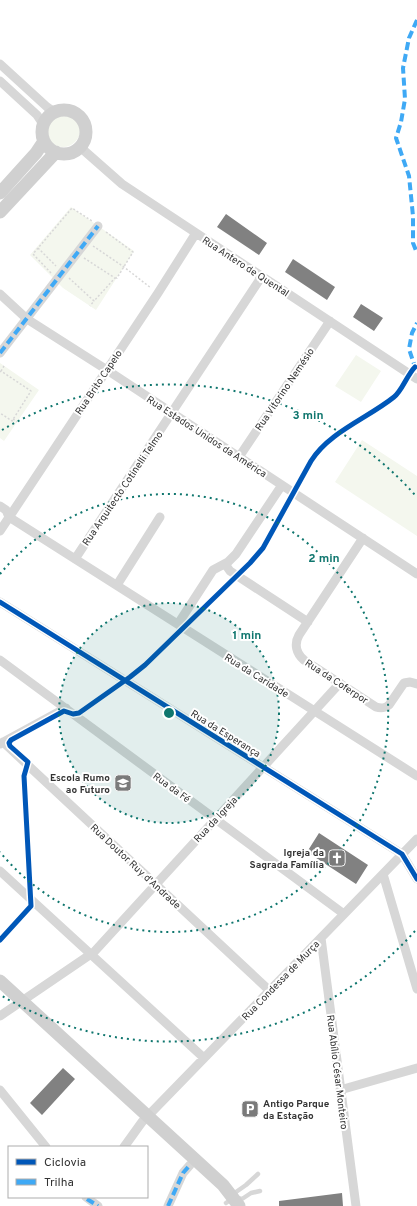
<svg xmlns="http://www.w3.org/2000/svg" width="417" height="1206" font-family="Overpass,sans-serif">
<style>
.green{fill:#f4f7ee}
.building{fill:#818181}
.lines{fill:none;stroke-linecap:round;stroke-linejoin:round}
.path{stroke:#d7d7d7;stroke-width:1.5;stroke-dasharray:2 2;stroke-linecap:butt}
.lane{stroke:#d7d7d7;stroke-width:4.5}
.street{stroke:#d7d7d7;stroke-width:9}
.secondary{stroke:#d0d0d0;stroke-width:13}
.quiet{stroke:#3fa9f5;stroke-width:4;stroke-dasharray:8 4;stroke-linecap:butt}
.cycleway-casing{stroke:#fff;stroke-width:8}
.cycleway{stroke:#0057b8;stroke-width:5}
.ring{fill:none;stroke:#0f766e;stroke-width:2;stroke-dasharray:2 4}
.labels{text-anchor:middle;stroke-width:4;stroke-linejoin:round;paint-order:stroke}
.street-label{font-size:10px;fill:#333;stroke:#fff}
.poi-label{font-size:10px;font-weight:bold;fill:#333;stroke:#fff;text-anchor:end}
.centre{fill:#0f766e;stroke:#fff;stroke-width:2}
.ring-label{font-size:12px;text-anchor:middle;font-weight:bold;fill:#0f766e;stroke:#fff;stroke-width:4;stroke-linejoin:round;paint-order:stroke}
</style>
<rect width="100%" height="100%" fill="#fff"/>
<path class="green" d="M46 130a17 17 0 1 1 34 0a17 17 0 1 1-34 0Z
M71,207L134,251L96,310L63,288L30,255Z
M356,355L381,371L361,402L335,386Z
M0,363L39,390L4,441L0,438Z
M362,440L417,476V536L335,482Z"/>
<path class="building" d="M226,214L267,243L259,255L217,227Z
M293,259L335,287L327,300L285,272Z
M361,304L383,318L374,331L353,317Z
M319,833L368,865L356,884L307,852Z
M63,1068L75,1079L42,1115L30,1103Z
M342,1193L343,1206H279V1201Z"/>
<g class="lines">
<path class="path" d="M106,232L133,252L117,278H115
M93,246L124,267L151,288
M38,248L56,266
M84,258L115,278L94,301
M51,273L33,254L72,208L92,221
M69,278L94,301L90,306
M1,371L4,366
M0,372L1,371L31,391L12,421L0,413
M13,419L17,422"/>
<path class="lane" d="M237,1198L242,1199L251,1193L260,1191
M226,1203L233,1198L236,1192L246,1185L258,1174"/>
<path class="street" d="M0,64L47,107L54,112
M0,81L37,115L43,124
M80,147L122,184L417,379
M0,294L27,319L107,370L417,574
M0,353L98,226
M239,457L330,321
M0,506L6,510L9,517L417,776
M0,531L158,293L196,233
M363,538L299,635C294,644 296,653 304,660L376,707C382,709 385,708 389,705L404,683L410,682L417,684
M75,559L262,276
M225,564L230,571L308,622
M117,585L160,517
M0,602L402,854L417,879
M178,624L213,570L228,562L236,554L282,485
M0,660L344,914
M3,742L270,991
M0,744L66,708
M0,871L204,1058
M383,874L417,989
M321,938L356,1206
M0,1016L94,952L340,683
M0,1090L46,1147
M340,1090L417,1068
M124,1147L142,1122L417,839
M86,1197L98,1206
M168,1206L183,1173L190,1165"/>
<path class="secondary" d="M42 132a22 22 0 1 1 44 0a22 22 0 1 1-44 0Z
M0,193L36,153L44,141
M0,212L56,152
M0,981L223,1185L233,1198L239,1206"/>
<path class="quiet" d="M417,20L409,38L403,68L405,99L401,122L396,138L409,176L413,216V243L417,253
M0,353L98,226
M414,370L415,367L409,349L412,333L417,323
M87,1199L98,1206
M168,1206L183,1173L190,1165"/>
<defs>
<path id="cycleway" d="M0,602L402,854L417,879
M0,940L31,906L24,776L28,762L10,746L9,743L11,740L64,711L73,714L79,713L130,677L145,665L250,563L263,548L311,461C329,432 368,418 394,397C402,391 407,375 415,367"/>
</defs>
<use href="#cycleway" class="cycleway-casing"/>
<use href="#cycleway" class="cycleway"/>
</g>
<circle cx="169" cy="713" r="110" fill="#0f766e" fill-opacity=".12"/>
<g class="ring">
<circle cx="169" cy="713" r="110"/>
<path d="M0 574A219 219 0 1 1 0 852"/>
<path d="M415 931A329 329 0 0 1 2 996M2 430A329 329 0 0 1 415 495"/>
</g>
<defs>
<symbol id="school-square" viewBox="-11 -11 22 22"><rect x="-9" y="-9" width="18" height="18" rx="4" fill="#7a7a7a" stroke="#fff"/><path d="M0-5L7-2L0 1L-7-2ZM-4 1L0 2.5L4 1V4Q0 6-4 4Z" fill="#fff"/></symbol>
<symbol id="church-square" viewBox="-11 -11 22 22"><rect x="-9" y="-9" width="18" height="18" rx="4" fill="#7a7a7a" stroke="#fff"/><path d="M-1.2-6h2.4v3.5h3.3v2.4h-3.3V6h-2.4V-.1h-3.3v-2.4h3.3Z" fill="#fff"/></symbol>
<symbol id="parking-square" viewBox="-11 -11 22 22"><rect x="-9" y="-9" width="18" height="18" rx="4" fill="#7a7a7a" stroke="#fff"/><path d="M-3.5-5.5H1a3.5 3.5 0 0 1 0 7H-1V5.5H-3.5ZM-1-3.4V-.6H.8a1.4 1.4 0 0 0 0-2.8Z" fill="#fff"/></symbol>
</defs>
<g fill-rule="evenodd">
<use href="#school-square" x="113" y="773" width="20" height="20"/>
<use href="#church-square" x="327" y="848" width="20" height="20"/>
<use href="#parking-square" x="240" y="1099" width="20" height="20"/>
</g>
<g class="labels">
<g class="street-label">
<text transform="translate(246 266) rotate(33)" y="4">Rua Antero de Quental</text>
<text transform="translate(98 382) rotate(-56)" y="4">Rua Brito Capelo</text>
<text transform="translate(284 389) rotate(-56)" y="4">Rua Vitorino Nemésio</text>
<text transform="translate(207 436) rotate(33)" y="4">Rua Estados Unidos da América</text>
<text transform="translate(122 488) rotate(-56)" y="4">Rua Arquitecto Cotinelli Telmo</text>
<text transform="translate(257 675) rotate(32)" y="4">Rua da Caridade</text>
<text transform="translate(337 681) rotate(33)" y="4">Rua da Coferpor</text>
<text transform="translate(226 733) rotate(32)" y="4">Rua da Esperança</text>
<text transform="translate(172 787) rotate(36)" y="4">Rua da Fé</text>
<text transform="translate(215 819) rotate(-47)" y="4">Rua da Igreja</text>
<text transform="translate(136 866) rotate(43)" y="4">Rua Doutor Ruy d'Andrade</text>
<text transform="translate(280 980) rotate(-46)" y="4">Rua Condessa de Murça</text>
<text transform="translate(338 1072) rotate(83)" y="4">Rua Abílio César Monteiro</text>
</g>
<g class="poi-label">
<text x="110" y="781">Escola Rumo<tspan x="110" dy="12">ao Futuro</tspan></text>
<text x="324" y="856">Igreja da<tspan x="324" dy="12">Sagrada Família</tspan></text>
<text x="263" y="1107" text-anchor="start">Antigo Parque<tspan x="263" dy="12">da Estação</tspan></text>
</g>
</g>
<circle cx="169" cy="713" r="6" class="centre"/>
<g class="ring-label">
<text x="308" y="419">3 min</text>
<text x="324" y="562">2 min</text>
<text x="247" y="639">1 min</text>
</g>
<rect x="8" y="1146" width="140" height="52" fill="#ffffff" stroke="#adadad"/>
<rect x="16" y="1159" width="20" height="6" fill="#0057b8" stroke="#adadad"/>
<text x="44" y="1166" font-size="12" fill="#333333">Ciclovia</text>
<rect x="16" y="1179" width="20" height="6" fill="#3fa9f5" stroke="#adadad"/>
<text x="44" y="1186" font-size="12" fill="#333333">Trilha</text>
</svg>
